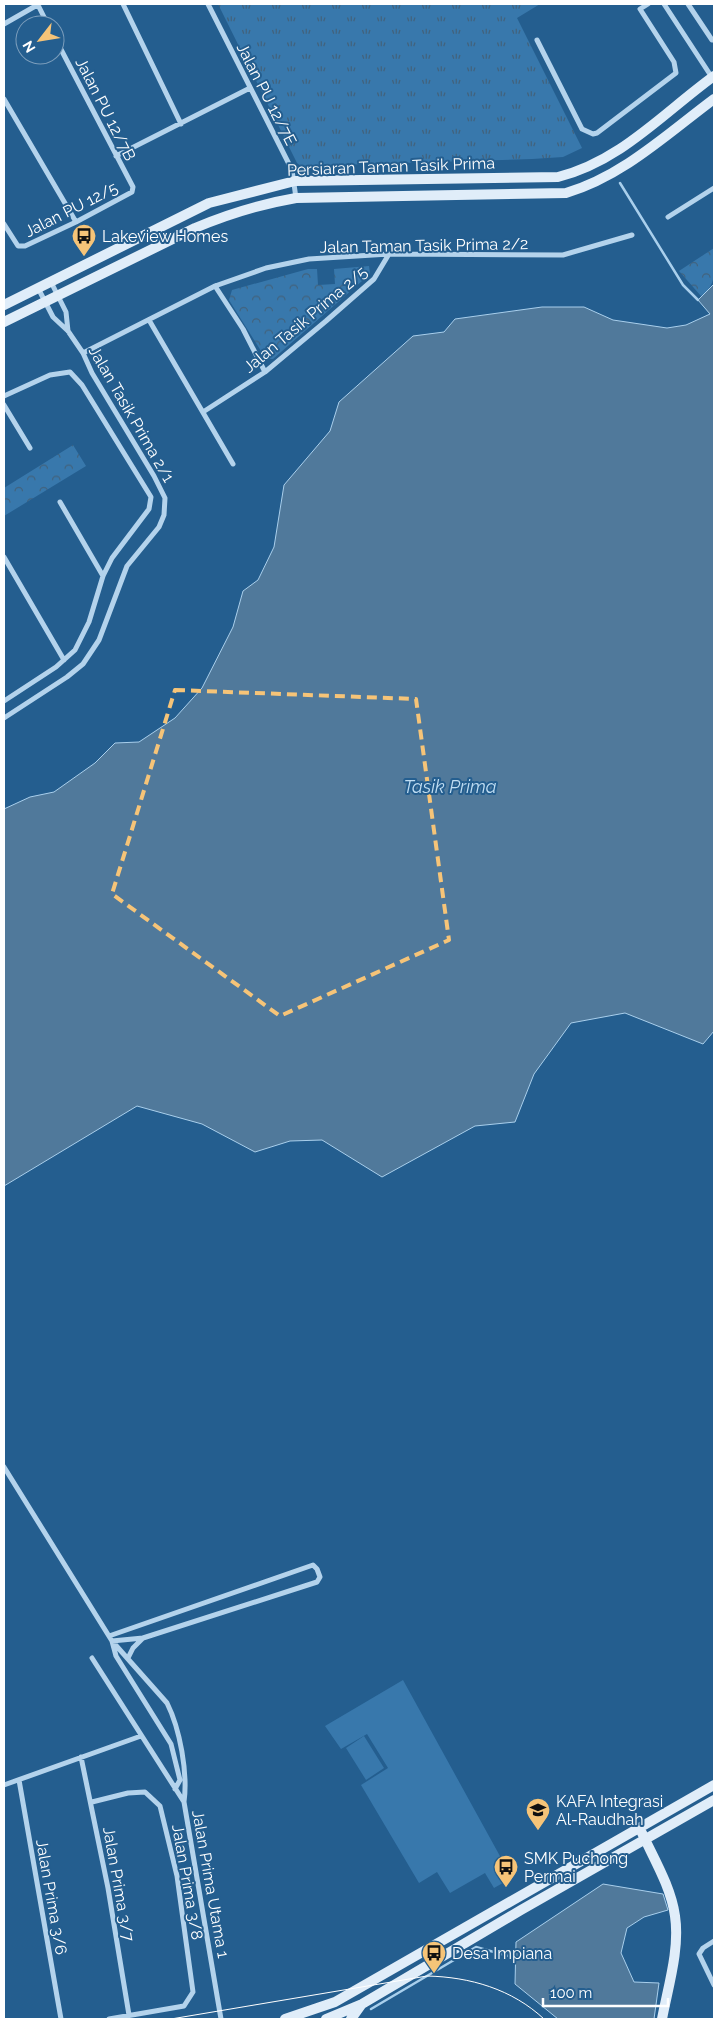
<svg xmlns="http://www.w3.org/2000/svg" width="718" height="2023" font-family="Raleway,sans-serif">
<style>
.grass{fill:url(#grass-tufts)}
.forest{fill:url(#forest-crowns)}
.pitch{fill:#3878ac}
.water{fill:#50799b;stroke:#a9cfec}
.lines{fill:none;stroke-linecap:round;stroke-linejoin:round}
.stream{stroke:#a9cfec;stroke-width:2.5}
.street{stroke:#b4d3ec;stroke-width:5}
.secondary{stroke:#e0edf9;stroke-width:10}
.tram{stroke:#fff;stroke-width:1}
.marked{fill:none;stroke:#f6c478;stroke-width:4;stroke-dasharray:10 6;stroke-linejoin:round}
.labels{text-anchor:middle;stroke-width:4;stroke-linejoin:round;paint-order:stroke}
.street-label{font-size:16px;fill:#fff;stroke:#245e8f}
.poi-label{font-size:16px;fill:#fff;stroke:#245e8f;text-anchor:start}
.water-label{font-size:18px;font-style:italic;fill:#c0ddf2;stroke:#245e8f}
</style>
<defs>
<pattern id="grass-tufts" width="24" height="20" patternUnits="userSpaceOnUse" patternTransform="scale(1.25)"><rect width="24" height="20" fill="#3878ac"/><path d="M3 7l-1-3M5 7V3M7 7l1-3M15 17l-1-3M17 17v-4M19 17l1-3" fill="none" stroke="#42627c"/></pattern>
<pattern id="forest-crowns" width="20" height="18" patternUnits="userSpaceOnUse" patternTransform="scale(1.25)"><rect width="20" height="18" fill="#3878ac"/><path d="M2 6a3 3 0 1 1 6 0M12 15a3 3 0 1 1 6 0" fill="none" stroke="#42627c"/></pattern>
</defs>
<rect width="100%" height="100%" fill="#245e8f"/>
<path class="grass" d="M218,4H540L517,18L582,148L563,157L532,159L301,166L297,163Z"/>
<path class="forest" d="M714,248C714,269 718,284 701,296L679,271Z
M369,266L370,274L273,359H266L229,300L232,290L308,269H317L318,285L335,284L334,269Z
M73,445L86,466L4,516V488Z"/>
<path class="pitch" d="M403,1680L512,1878L494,1888L485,1873L450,1893L437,1872L419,1883L361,1785L388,1768L367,1734L341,1749L325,1726Z
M364,1736L384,1768L366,1780L346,1748Z"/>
<path class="water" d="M714,284V1031L703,1044L625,1013L571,1023L534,1074L515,1122L475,1126L382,1177L322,1140L290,1141L255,1152L202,1124L137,1106L4,1186V809L30,797L54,792L95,763L115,743L139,742L175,718L202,688L233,627L243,591L258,580L274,547L284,485L330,431L339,402L413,336L444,332L455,319L542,307H584L613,320L667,328L686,325L710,314L698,300Z
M603,1884L663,1894L668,1910L644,1917L627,1928L621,1953L634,1982L659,1983L654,2019H558L515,1984L516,1942Z"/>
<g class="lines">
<path class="stream" d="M620,183L683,285L698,300
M371,2009L476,1947L519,1959"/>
<path class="street" d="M123,4L181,124
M208,4L292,170L296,198
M664,4L713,79
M688,4L712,40H714
M38,5L48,25
M4,24L39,4
M537,40L582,129L593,134L597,133L676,73L674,62L640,9L648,4
M4,99L76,222
M116,156L250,88
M668,217L714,188
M4,224L18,246H25L76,222L132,192L133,187L55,38
M51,282L66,312L68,331
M215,286L243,329L265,372
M149,320L233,464
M83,353L215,286L266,268L309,259L389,254L563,255L632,235
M4,396L50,375L70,372L82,385L151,497L149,509L112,558L103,576L89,622L75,650L56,667L4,701
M4,405L30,448
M203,412L265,372L326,321L374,279L389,254
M60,502L103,576
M4,557L64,660
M4,718L67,677L83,664L99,640L127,566L159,527L164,515L165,498L154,476L92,373L83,353L68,331L53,317L38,288
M4,1467L112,1641L167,1703C180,1729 188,1773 184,1802
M109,1636L313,1565L317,1569L320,1577L317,1582L143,1638L133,1648L128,1658
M112,1641L116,1656L171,1744L180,1780L175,1789
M112,1641L143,1638
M92,1658L184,1802L221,2019
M81,1757L108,1888L129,2015
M19,1780L61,2019
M4,1785L141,1736
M92,1802L128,1793L145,1792L160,1806L177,1876L193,1992L184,2006L109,2019
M714,1941L703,1948L699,1954L714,1985"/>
<path class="secondary" d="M4,305L209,203L295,181L558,177C621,161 663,113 714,76
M4,322L195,228C228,214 261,204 296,198L566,193C623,176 667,134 714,99
M642,1833C654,1859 671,1887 675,1916C680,1949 668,1987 662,2019
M285,2019L335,2002L714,1785
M326,2019L362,2004L521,1910L714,1800
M351,2019L361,2005"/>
<path class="tram" d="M171,2019L427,1976C470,1977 512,1989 544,2019"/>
</g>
<path class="marked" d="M175,690L416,699L449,940L280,1016L112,894Z"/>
<defs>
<symbol id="bus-pin" viewBox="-11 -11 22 30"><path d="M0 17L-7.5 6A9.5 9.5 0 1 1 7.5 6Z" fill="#f6c478" stroke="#245e8f"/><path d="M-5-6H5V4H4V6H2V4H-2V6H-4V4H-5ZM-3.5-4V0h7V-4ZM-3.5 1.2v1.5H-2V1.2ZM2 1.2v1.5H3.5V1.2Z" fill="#111"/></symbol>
<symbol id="school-pin" viewBox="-11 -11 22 30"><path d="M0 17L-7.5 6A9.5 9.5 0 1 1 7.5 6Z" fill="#f6c478" stroke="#245e8f"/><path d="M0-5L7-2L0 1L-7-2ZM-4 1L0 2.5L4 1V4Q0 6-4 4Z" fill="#111"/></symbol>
</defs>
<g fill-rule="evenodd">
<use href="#bus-pin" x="70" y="222" width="28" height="38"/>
<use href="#school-pin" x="524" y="1796" width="28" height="38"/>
<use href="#bus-pin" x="492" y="1853" width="28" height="38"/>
<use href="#bus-pin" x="420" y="1939" width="28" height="38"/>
</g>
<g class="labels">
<g class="street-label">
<text transform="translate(267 94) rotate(63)" y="6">Jalan PU 12/7E</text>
<text transform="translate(106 109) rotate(63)" y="6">Jalan PU 12/7B</text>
<text transform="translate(391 166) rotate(-2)" y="6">Persiaran Taman Tasik Prima</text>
<text transform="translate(71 209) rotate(-27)" y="6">Jalan PU 12/5</text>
<text transform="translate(424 245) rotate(-1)" y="6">Jalan Taman Tasik Prima 2/2</text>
<text transform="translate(305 319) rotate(-40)" y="6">Jalan Tasik Prima 2/5</text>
<text transform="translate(132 414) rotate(60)" y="6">Jalan Tasik Prima 2/1</text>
<text transform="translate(188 1882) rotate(80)" y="6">Jalan Prima 3/8</text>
<text transform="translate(119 1884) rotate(80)" y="6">Jalan Prima 3/7</text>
<text transform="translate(211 1884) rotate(80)" y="6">Jalan Prima Utama 1</text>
<text transform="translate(52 1897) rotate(80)" y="6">Jalan Prima 3/6</text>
</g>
<g class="poi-label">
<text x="102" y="242">Lakeview Homes</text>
<text x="556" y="1807">KAFA Integrasi<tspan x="556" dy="18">Al-Raudhah</tspan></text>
<text x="524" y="1864">SMK Puchong<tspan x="524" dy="18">Permai</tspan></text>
<text x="452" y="1959">Desa Impiana</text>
</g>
<g class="water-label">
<text x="450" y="793">Tasik Prima</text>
</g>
</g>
<rect width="718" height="2023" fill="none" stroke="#ffffff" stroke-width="10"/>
<g transform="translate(40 40) rotate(239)"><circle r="24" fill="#245e8f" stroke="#7c9ebc"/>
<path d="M0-4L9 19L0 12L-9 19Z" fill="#f6c478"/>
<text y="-8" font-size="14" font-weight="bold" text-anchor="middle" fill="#ffffff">N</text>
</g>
<path d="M543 1998v8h125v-8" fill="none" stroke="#ffffff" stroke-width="2.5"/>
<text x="550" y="1998" font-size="15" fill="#ffffff" stroke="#245e8f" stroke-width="4" paint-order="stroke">100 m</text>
</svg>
